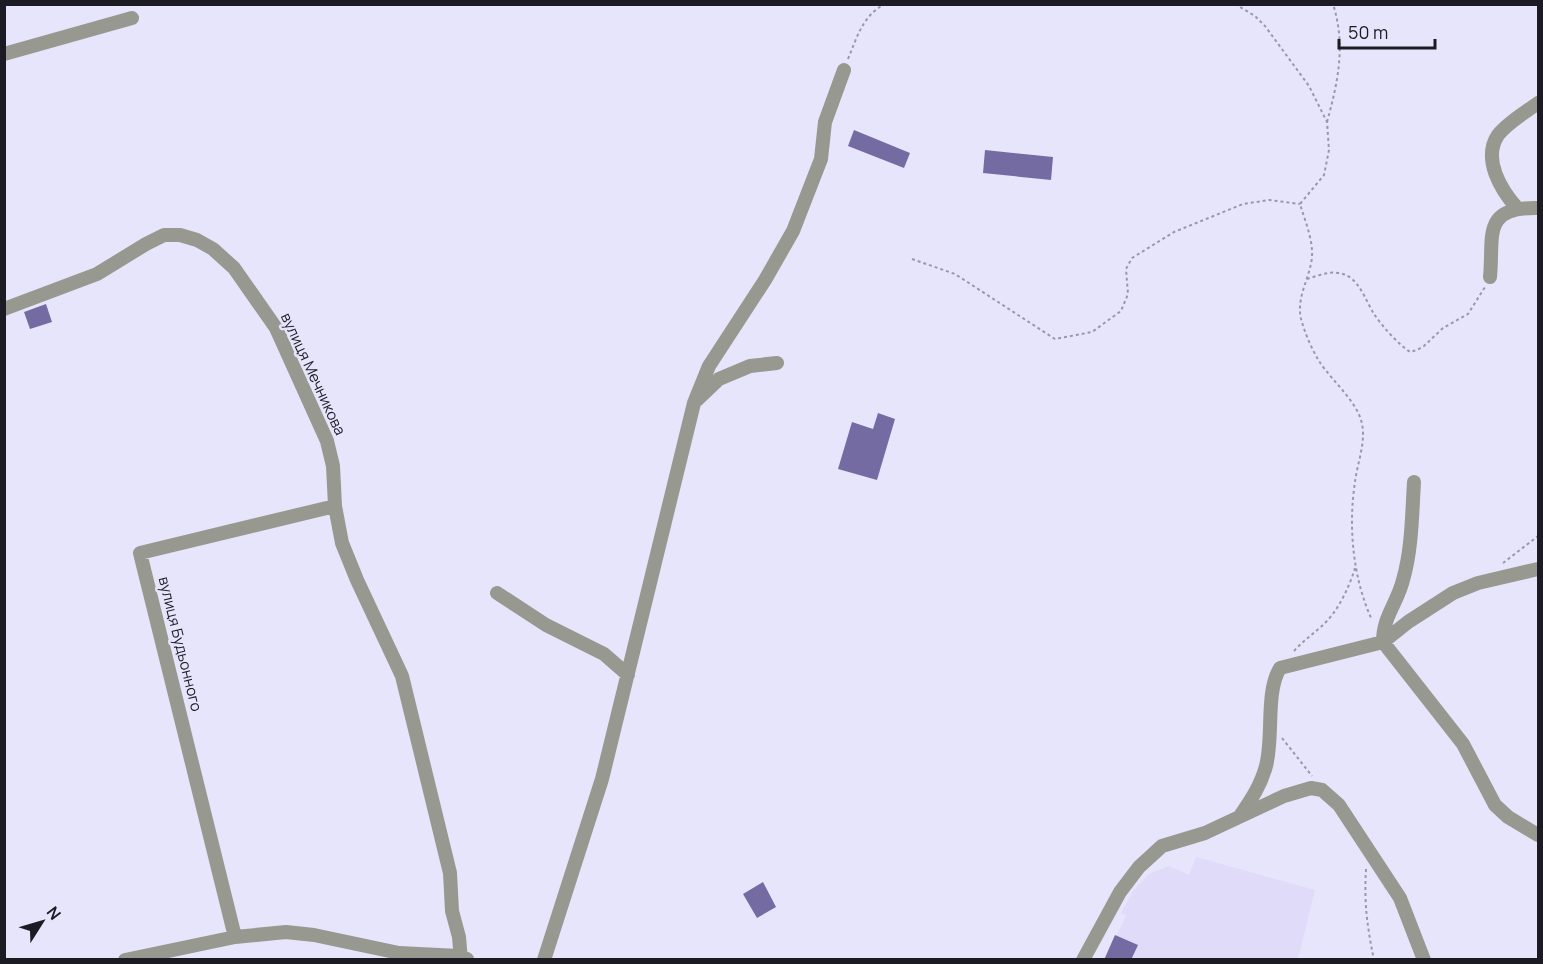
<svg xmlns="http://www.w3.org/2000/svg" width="1543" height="964" font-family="Manrope,sans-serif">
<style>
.built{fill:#dfdbf9}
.building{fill:#746ba3}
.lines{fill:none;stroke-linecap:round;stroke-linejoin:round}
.path{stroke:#9997a8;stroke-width:2;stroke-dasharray:3 3;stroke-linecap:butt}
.minor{stroke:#97988f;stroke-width:14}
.labels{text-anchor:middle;stroke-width:5;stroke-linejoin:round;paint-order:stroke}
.street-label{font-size:15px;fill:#1c1b23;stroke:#e7e5fb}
</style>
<rect width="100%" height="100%" fill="#e7e5fb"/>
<path class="built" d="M1196,857L1315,890L1298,959L1104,960L1126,916L1121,913L1133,891L1149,874L1169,866L1189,875Z"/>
<path class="building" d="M854,130L910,153L904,168L848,146Z
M985,150L1053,157L1051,180L983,173Z
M46,304L52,322L30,329L24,312Z
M878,413L895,419L877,480L838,469L852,422L873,429Z
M763,882L776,907L757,918L743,894Z
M1115,935L1138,945L1131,960H1104Z"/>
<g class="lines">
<path class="path" d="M1235,4L1255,16L1265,26L1309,86L1327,122L1329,150L1324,175L1300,204C1305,221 1313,239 1312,257C1310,278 1296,297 1301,319C1305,333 1311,348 1319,361C1331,380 1358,402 1362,424C1366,443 1357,464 1355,482C1348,527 1353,579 1372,620
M848,59C857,37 863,15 885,4
M1327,122C1338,82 1346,45 1333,4
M912,259L955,274L1055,339L1092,332L1121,311L1128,294L1126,269L1132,258L1174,232L1243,204L1269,200L1300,204
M1307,279C1317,276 1328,271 1339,273C1359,276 1365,300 1374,314C1383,327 1397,343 1410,352L1417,350L1424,346L1443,328L1468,314L1485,287
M1503,563L1538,536
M1294,651C1303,641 1313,634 1323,625C1338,611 1349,588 1355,568
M1282,738L1312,776
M1366,869C1364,903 1367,926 1374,960"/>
<path class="minor" d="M4,54L132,18
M1517,208C1501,190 1482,159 1498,135C1508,122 1526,112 1538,103
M1490,277C1494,236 1481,207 1538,208
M4,309L97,274L146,244L164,235H180L197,240L213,249L234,268L276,328L327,441L333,466L335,506L342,543L357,580L402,676L450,873L452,911L459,937L461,960
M697,400L719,379L750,366L777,363
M1414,482C1412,514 1412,549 1403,580C1397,604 1383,616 1383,642L1463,744L1495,805L1508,817L1538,835
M497,593L546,625L604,654L628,675
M1240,816C1251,800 1261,785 1266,766C1274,736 1265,693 1280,668L1383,642L1408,622L1453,593L1478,583L1538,569
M235,937L140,553L335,506
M125,960L235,937L286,932L314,935L399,953L459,956L467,959
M544,960L602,779L694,403L709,366L765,280L793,231L821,159L825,122L844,70
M1083,960L1120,892L1139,867L1162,846L1205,833L1284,796L1311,788L1322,790L1339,805L1400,898L1424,960"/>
</g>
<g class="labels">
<g class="street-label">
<text transform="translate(313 374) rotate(65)" y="5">вулиця Мечникова</text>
<text transform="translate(180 644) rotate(76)" y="5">вулиця Будьонного</text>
</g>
</g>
<rect width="1543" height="964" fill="none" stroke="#1c1b23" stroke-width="12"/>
<g transform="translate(42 922) rotate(53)" stroke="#e7e5fb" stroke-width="4.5" paint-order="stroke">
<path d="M0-4.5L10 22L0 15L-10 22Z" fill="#1c1b23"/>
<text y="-9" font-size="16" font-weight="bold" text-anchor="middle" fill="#1c1b23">N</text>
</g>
<path d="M1339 39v9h96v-9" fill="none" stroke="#1c1b23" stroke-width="3"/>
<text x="1348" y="39" font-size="18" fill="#1c1b23" stroke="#e7e5fb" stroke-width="4.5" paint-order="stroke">50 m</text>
</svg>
